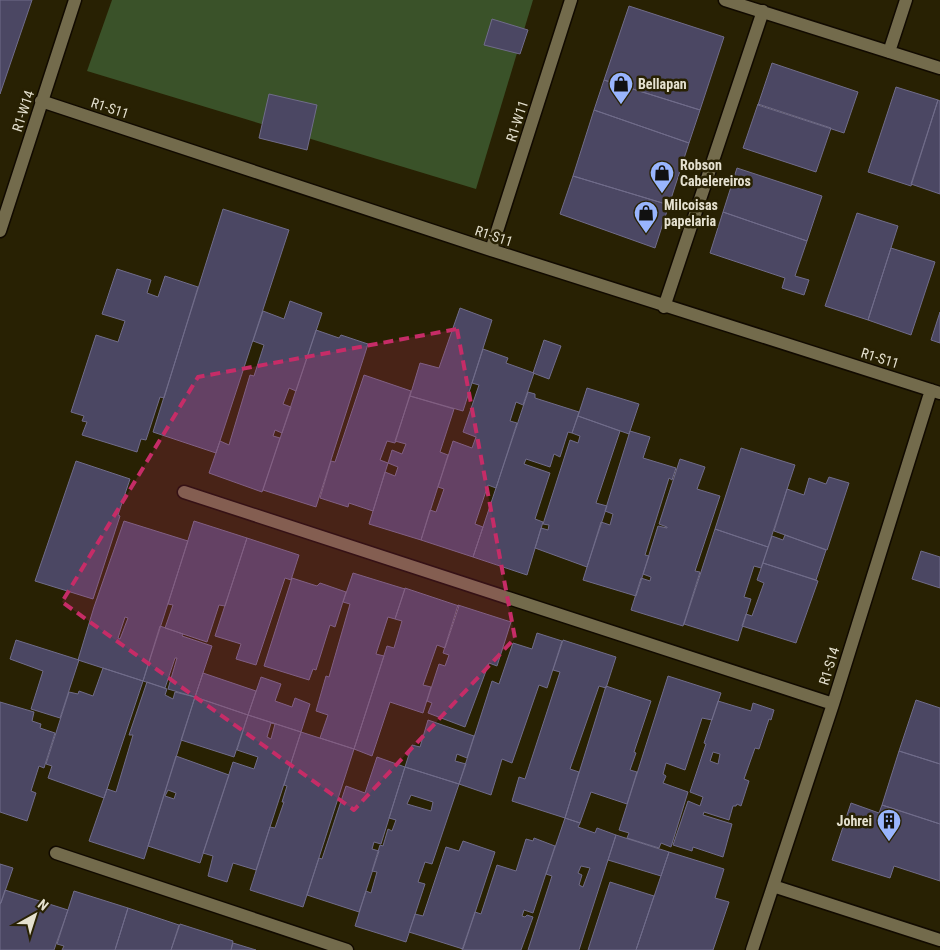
<svg xmlns="http://www.w3.org/2000/svg" width="940" height="950" font-family="'Roboto Condensed',sans-serif">
<style>
.green{fill:#3a5229}
.building{fill:#4b4763;stroke:#706c8a;fill-rule:evenodd}
.lines{fill:none;stroke-linecap:round;stroke-linejoin:round}
.minor-casing{stroke:#110a00;stroke-width:15}
.minor{stroke:#736b4c;stroke-width:12}
.marked{fill:#c62c67;fill-opacity:0.2;stroke:#c62c67;stroke-width:4;stroke-dasharray:10 6;stroke-linejoin:round}
.labels{text-anchor:middle;stroke-width:5;stroke-linejoin:round;paint-order:stroke}
.poi-label{font-size:14px;font-weight:bold;fill:#e5e1d0;stroke:#282103;text-anchor:start}
.street-label{font-size:14px;fill:#e5e1d0;stroke:#282103}
</style>
<rect width="100%" height="100%" fill="#282103"/>
<path class="green" d="M112,0H533L476,189L87,71Z"/>
<path class="building" d="M0,0H32L0,94Z
M629,6L724,37L700,110L604,80Z
M492,19L528,30L520,54L484,45Z
M772,63L858,92L844,133L758,105Z
M604,80L700,110L689,143L594,110Z
M896,87L938,100L911,186L868,172Z
M269,94L317,105L307,150L259,138Z
M938,100L940,101V194L911,184Z
M758,104L831,128L816,172L743,148Z
M594,110L689,143L669,205L573,176Z
M737,168L822,196L807,241L723,212Z
M573,176L669,205L655,248L560,214Z
M223,209L289,230L216,453L153,432Z
M723,212L807,241L795,276L809,280L804,295L782,288L785,278L710,253Z
M857,213L898,226L868,320L825,306Z
M891,248L935,262L911,335L868,320Z
M117,269L151,280L147,293L158,297L165,276L198,287L164,398L160,397L146,440L141,439L137,452L82,435L87,422L82,421L84,416L71,412L96,335L118,342L125,321L102,314Z
M290,301L322,313L296,391L289,388L283,404L291,407L282,433L275,430L273,436L280,438L262,492L209,473L220,441L229,445L250,375L254,376L264,345L253,341L263,311L284,319Z
M460,308L492,320L463,411L410,396L420,363L439,368Z
M940,312V343L931,340Z
M316,330L339,338L341,335L368,344L316,507L263,490Z
M544,340L561,346L549,379L533,373Z
M483,349L508,358L506,363L534,373L523,405L516,402L510,421L517,423L496,488L488,485L475,524L483,527L473,557L421,540L430,510L436,512L444,489L438,487L453,441L472,448L476,437L463,432L479,385L472,383Z
M364,375L411,391L395,443L387,441L380,460L388,463L373,511L349,503L348,507L320,498L331,461L335,462Z
M587,388L639,404L629,434L578,416Z
M528,392L535,394V398L579,412L572,433L568,432L560,457L554,454L550,467L526,459L524,464L550,473L535,519L543,522L527,575L473,557Z
M410,396L454,409L440,452L448,455L421,540L369,524L385,472L395,476L398,467L388,463L392,450L402,454L406,444L395,441Z
M578,416L620,431L596,503L607,506L587,567L535,548L541,528L548,530L549,525L543,524L570,440L578,443L580,436L572,433Z
M630,431L650,437L643,458L676,468L672,480L669,478L645,555L649,556L636,596L583,580L601,522L610,525L613,514L605,511Z
M741,448L795,465L768,547L715,529Z
M680,459L705,467L697,489L720,496L695,571L700,572L683,626L631,610L641,578L650,581L651,577L643,574L658,526L667,528V527L659,524Z
M76,461L130,479L118,515L120,516L93,599L35,581Z
M829,477L849,483L827,550L774,531L787,489L804,495L809,478L826,484Z
M124,521L188,541L143,681L78,660L94,607ZM125,617L128,618L120,639L118,638Z
M194,521L247,538L225,606L219,605L207,642L165,628L173,605L168,604Z
M715,529L768,547L761,568L754,566L744,597L751,599L738,641L684,624Z
M785,535L826,550L816,580L763,563L772,536L783,540Z
M247,538L299,555L291,580L285,578L256,665L236,659L241,644L215,636Z
M921,551L940,557V588L912,579Z
M763,563L818,581L796,643L742,626L746,614L752,616L764,583L757,580Z
M353,573L405,589L395,619L388,617L376,654L384,656L354,749L320,738L328,715L316,711L326,676L329,677L350,604L343,602Z
M292,578L317,586L320,583L346,592L335,627L330,625L316,670L313,669L309,680L264,666Z
M405,588L459,606L445,648L437,645L423,685L431,687L423,713L390,702L372,756L354,749L387,646L394,648L402,621L395,619Z
M458,605L511,622L497,666L489,663L465,727L428,713L432,703L427,701L439,664L445,666L449,655L443,653Z
M160,626L183,634L182,636L212,646L195,697L168,689L177,658H175L165,688L143,681Z
M537,633L562,641L547,688L539,685L512,763L502,759L491,795L459,784L492,681L499,684L513,643L532,649Z
M16,640L79,660L60,718L31,709L43,671L10,659Z
M563,640L616,657L606,688L599,686L570,769L579,772L565,818L512,801L519,777L525,779L560,672L553,670Z
M103,668L143,681L104,798L48,778L52,766L46,764L69,692L78,694L79,691L93,696Z
M203,673L256,691L248,715L195,697Z
M668,676L721,693L712,720L702,718L685,770L666,763L663,774L666,776L663,783L688,792L671,847L661,843L659,848L627,838L629,833L619,830Z
M261,677L281,684L275,701L292,707L295,698L310,704L301,732L248,715Z
M147,682L167,689L165,695L173,699L175,692L195,697L144,859L89,841L107,789L116,792L133,735H129Z
M606,686L651,701L634,752L636,753L630,770L637,772L627,804L591,792L580,823L565,818Z
M195,697L248,715L234,757L181,740Z
M916,700L940,708V764L899,751Z
M718,701L751,711L753,703L774,710L771,720L769,719L759,749L755,748L744,779L749,781L741,806L737,804L736,806H733L729,820L704,812L703,815L732,824L723,857L693,847L692,851L673,845L688,801L700,806L703,797L690,792L706,744L704,743ZM713,752L720,754L718,764L710,761Z
M0,702L34,712L32,721L41,724L40,728L55,733L44,768L39,766L31,791L36,793L27,821L0,812Z
M248,715L301,732L256,870L233,863L227,882L208,876L213,856L203,853L233,762L254,769L258,757L237,750ZM271,723L275,724L271,739L267,737Z
M428,720L474,736L467,758L457,754L455,761L466,764L459,784L405,767L412,745L420,747Z
M301,732L354,749L303,907L250,890L270,827L275,828L284,802H282L287,786L284,785Z
M899,751L940,764V824L882,805Z
M176,756L229,775L200,863L148,846ZM168,790L176,793L174,799L165,796Z
M377,757L405,767L381,844L374,842L372,849L379,851L359,912L307,895L319,858L322,859L346,786L365,793Z
M405,767L459,784L432,864L425,862L418,882L425,884L406,942L355,926L366,891L371,893L377,872L372,871L380,845L383,846L388,829L392,831L396,820L389,818ZM411,795L433,802L431,811L407,804Z
M851,803L879,813L882,805L940,824V881L894,866L890,878L832,860Z
M565,818L580,823L578,827L595,833L597,828L616,835L579,950H528L552,876L546,874ZM581,866L590,868L583,887L579,885L582,875L578,873Z
M616,835L669,852L661,876L608,860Z
M534,838L555,846L533,913L524,910L522,916L525,917L527,915L533,917L521,950H462L475,912L481,914L497,865L516,871L526,839L533,841Z
M463,841L495,852L463,949L409,932L415,914L423,916L446,847L459,851Z
M669,852L724,869L715,898L729,902L713,950H636Z
M0,864L13,868L1,903L0,902Z
M610,882L654,896L636,950H588Z
M5,890L68,910L54,950H0V905Z
M74,891L128,908L115,950H62L64,946L57,944Z
M128,908L179,925L171,950H115Z
M180,924L233,941L231,950H171Z
M233,943L256,950H231Z"/>
<g class="lines">
<defs>
<path id="minor" d="M725,0L940,68
M889,52L906,0
M41,101L491,250L940,393
M0,231L75,0
M491,250L571,0
M664,307L763,11
M184,492L833,704
M56,853L347,950
M773,886L940,940
M752,950L833,704L931,390"/>
</defs>
<use href="#minor" class="minor-casing"/>
<use href="#minor" class="minor"/>
</g>
<path class="marked" d="M457,329L515,638L354,810L62,602L198,377Z"/>
<defs>
<symbol id="shop-pin" viewBox="-11 -11 22 30"><path d="M0 17L-7.5 6A9.5 9.5 0 1 1 7.5 6Z" fill="#99b5fd" stroke="#282103"/><path d="M-5-2.5h2.3a2.7 3.5 0 0 1 5.4 0H5L5.5 6h-11ZM-1.5-2.5h3a1.5 2.3 0 0 0-3 0Z" fill="#111"/></symbol>
<symbol id="building-pin" viewBox="-11 -11 22 30"><path d="M0 17L-7.5 6A9.5 9.5 0 1 1 7.5 6Z" fill="#99b5fd" stroke="#282103"/><path d="M-4-6H4V6H1V3H-1V6H-4ZM-2.5-4.3h1.7v1.8h-1.7ZM.8-4.3h1.7v1.8H.8ZM-2.5-1h1.7V.8h-1.7ZM.8-1h1.7V.8H.8Z" fill="#111"/></symbol>
</defs>
<g fill-rule="evenodd">
<use href="#shop-pin" x="607" y="70" width="28" height="38"/>
<use href="#shop-pin" x="648" y="159" width="28" height="38"/>
<use href="#shop-pin" x="632" y="199" width="28" height="38"/>
<use href="#building-pin" x="875" y="807" width="28" height="38"/>
</g>
<g class="labels">
<g class="poi-label">
<text x="638" y="89">Bellapan</text>
<text x="680" y="170">Robson<tspan x="680" dy="16">Cabelereiros</tspan></text>
<text x="664" y="210">Milcoisas<tspan x="664" dy="16">papelaria</tspan></text>
<text x="872" y="826" text-anchor="end">Johrei</text>
</g>
<g class="street-label">
<text transform="translate(110 108) rotate(18)" y="5">R1-S11</text>
<text transform="translate(23 111) rotate(-72)" y="5">R1-W14</text>
<text transform="translate(517 121) rotate(-72)" y="5">R1-W11</text>
<text transform="translate(494 236) rotate(18)" y="5">R1-S11</text>
<text transform="translate(880 358) rotate(17)" y="5">R1-S11</text>
<text transform="translate(829 666) rotate(-73)" y="5">R1-S14</text>
</g>
</g>
<g transform="translate(35 915) rotate(39)" stroke="#282103" stroke-width="4" paint-order="stroke">
<path d="M0-4L9 19L0 12L-9 19Z" fill="#e5e1d0"/>
<text y="-8" font-size="14" font-weight="bold" text-anchor="middle" fill="#e5e1d0">N</text>
</g>
</svg>
